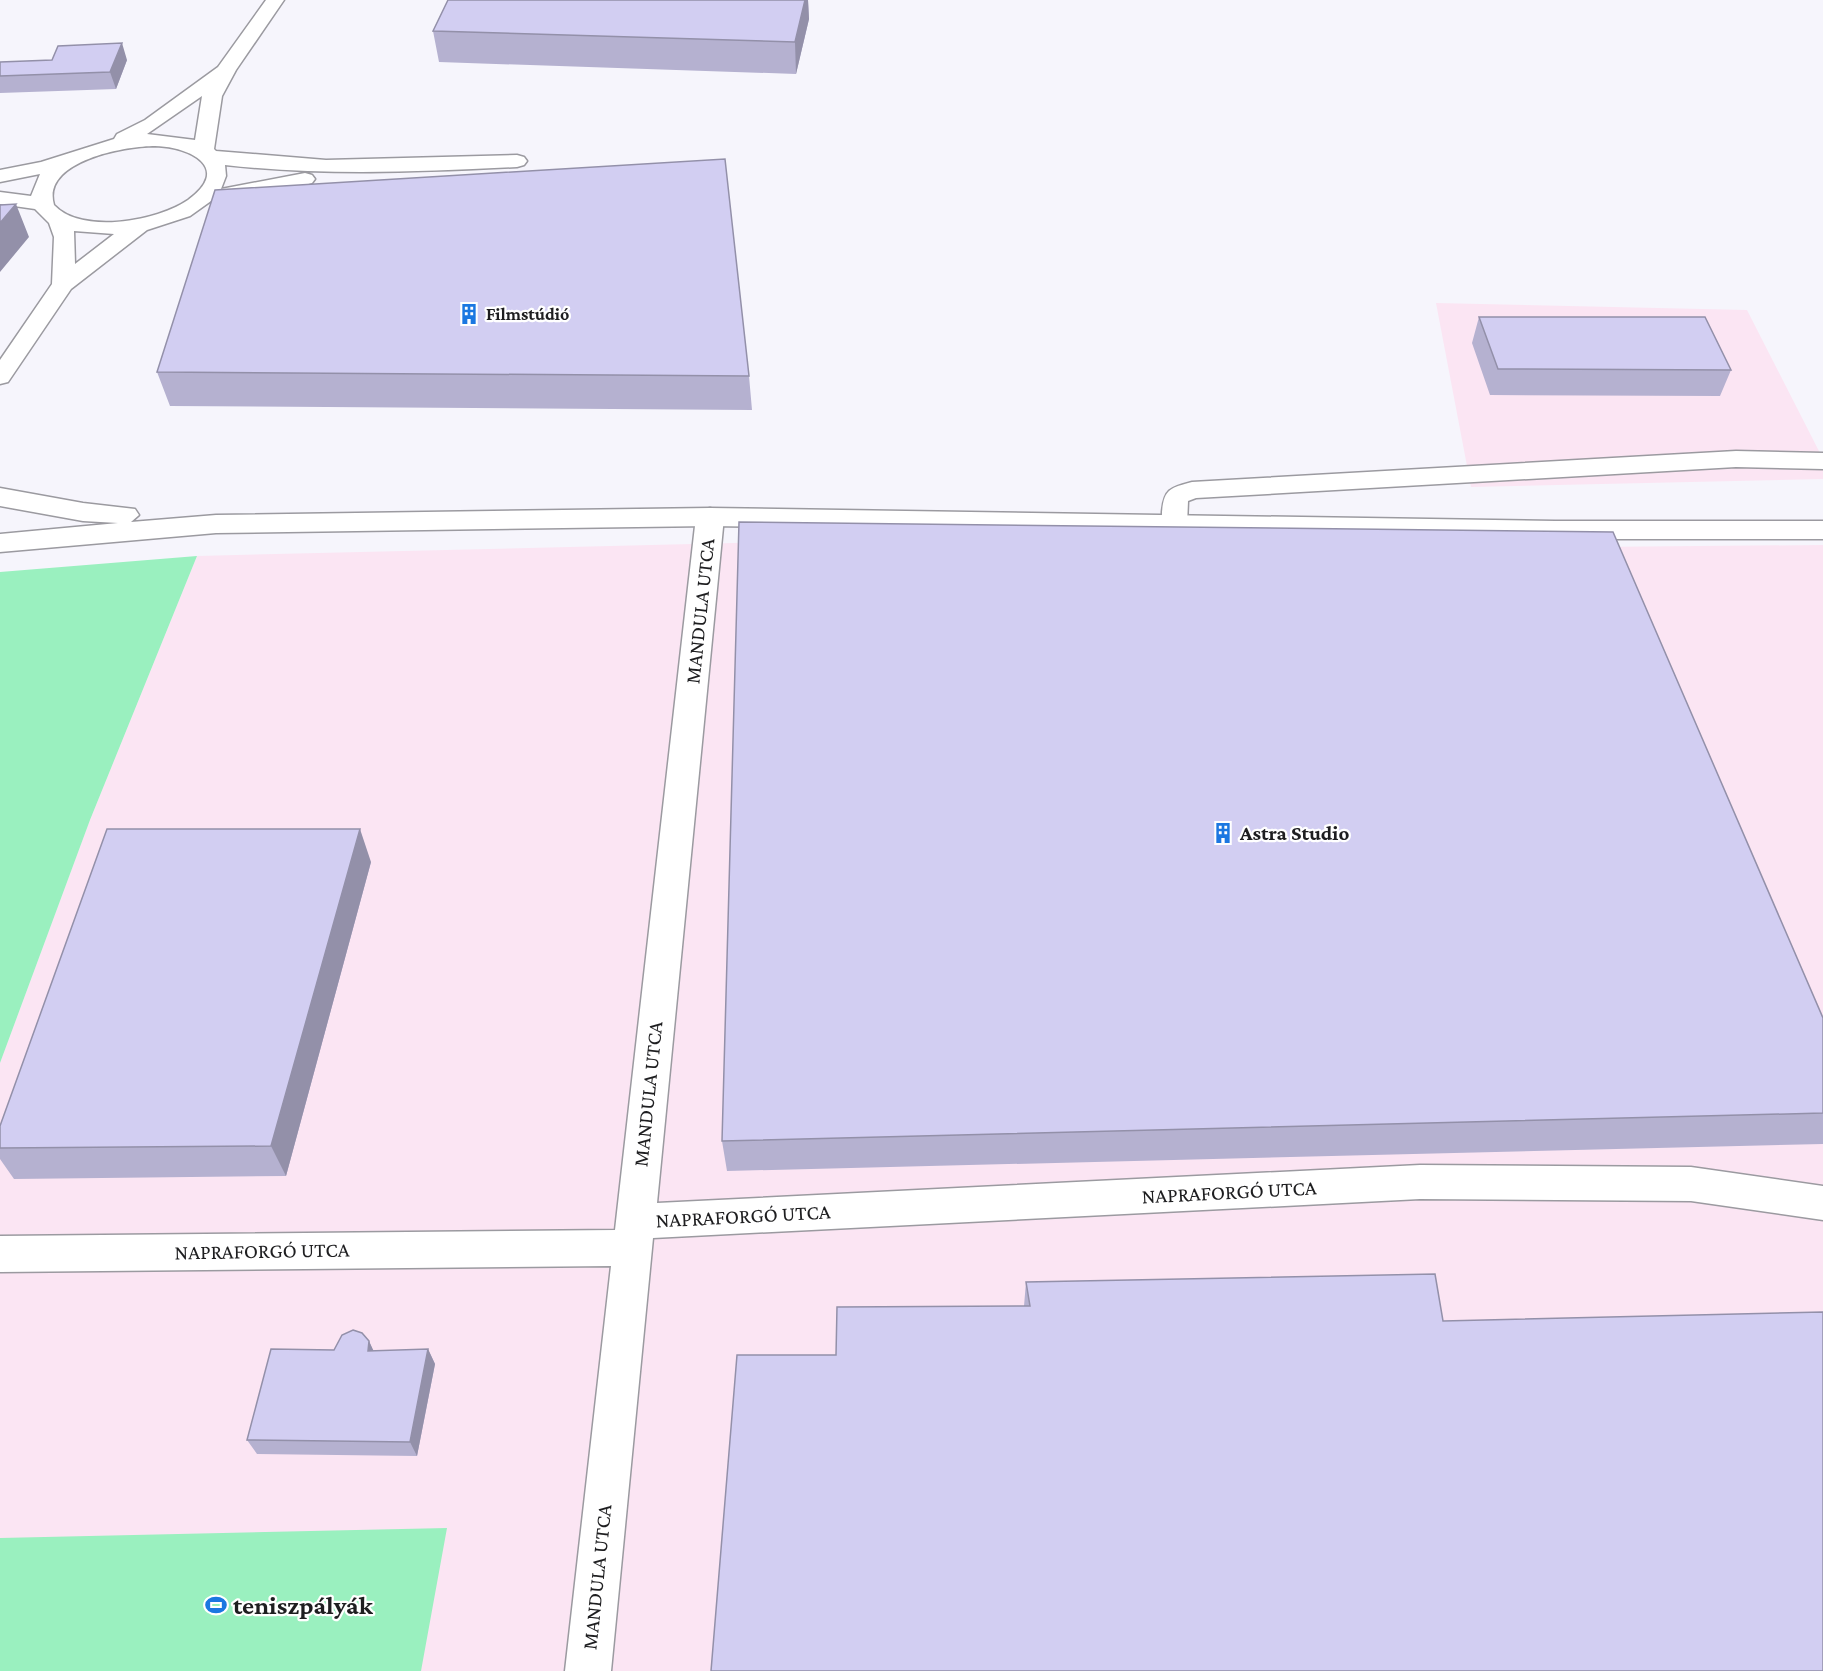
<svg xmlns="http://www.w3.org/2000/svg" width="1823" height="1671" font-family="'Crimson Pro',serif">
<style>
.industrial{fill:#fbe5f3}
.green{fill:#9af0bf}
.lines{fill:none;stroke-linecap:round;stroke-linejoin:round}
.lane-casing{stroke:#9b9aa0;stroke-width:3}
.street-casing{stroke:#9b9aa0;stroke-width:3}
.secondary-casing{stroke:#9b9aa0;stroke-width:3}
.lane{fill:#fff;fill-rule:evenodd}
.street{fill:#fff;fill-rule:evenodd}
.secondary{fill:#fff;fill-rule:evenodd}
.wall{fill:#b5b1d0}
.shaded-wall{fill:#9390a9}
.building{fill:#d2cef2;stroke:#9390a9;stroke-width:1.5}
.labels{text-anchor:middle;stroke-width:4.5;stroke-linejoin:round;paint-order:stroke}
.far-poi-label{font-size:18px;font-weight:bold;fill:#1e1e20;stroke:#fff;text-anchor:start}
.street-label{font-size:21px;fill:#1e1e20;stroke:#fff}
.poi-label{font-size:21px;font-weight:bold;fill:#1e1e20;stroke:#fff;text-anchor:start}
.near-poi-label{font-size:26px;font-weight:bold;fill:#1e1e20;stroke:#fff;text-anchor:start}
</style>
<rect width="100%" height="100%" fill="#f6f5fc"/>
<path class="industrial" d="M1436,303L1747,310L1823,459V479L1471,487Z
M777,542L1591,547L1823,545V1671H0V1063L90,820L197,556Z"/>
<path class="green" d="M197,556L90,820L0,1063V572Z
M447,1528L421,1671H0V1538Z"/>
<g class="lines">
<defs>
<path id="lane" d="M266,0H284L236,70L222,96L214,149L216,151L326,160L517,155L524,157L527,161L524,165L517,167C419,172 322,176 225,165L226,176L221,189L305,173L312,175L315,179L312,183L305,185L211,201L190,216L147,230L71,289L8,382L0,384V360L52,284L54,237L49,223L35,209L0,204V192L31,196L40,174L0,182V170L41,162L114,139L117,134L145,120L218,67ZM202,96L195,140L147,134ZM155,146C191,147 232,168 188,200C157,221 82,235 54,205C41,161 125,146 155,146ZM74,231L114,234L75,264Z
M1736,451L1823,453V469L1736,467L1196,498L1188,501L1187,525L1183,531L1174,533L1165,531C1161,524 1162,520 1162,512C1164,489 1170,488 1192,482Z"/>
<path id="street" d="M710,508L720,511L724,517L657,1203L1420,1165L1691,1167L1823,1186V1220L1691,1201L1420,1199L653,1238L611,1671H565L611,1266L0,1272V1236L615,1230L696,517L700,511Z"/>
<path id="secondary" d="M0,488L83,503L135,509L139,515L131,522L216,515L710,508L1555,521H1823V539H1555L710,526L216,533L0,552V534L118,523L83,521L0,506Z"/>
</defs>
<use href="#lane" class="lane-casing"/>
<use href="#street" class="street-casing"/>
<use href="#secondary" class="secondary-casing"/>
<use href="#lane" class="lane"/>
<use href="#street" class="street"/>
<use href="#secondary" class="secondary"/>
</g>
<path class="wall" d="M448,0H808L809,19L796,74L439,62L433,31Z
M127,60L116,89L0,93V62Z
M1479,317L1731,370L1720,396L1490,395L1472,343Z
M157,372L749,376L752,410L170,406Z
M371,862L286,1176L14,1179L0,1159V1126Z
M1823,1018V1144L727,1171L722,1141Z
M1026,1282L1443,1321L836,1355L1024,1306Z
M369,1341L373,1351L428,1349L435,1364L417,1456L257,1454L247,1440L334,1350Z"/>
<path class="shaded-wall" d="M805,0H808L809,19L796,74L795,42Z
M122,43L127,60L116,89L110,72Z
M16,204L29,237L0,272V223Z
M360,829L371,862L286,1176L271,1146Z
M369,1341L376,1356L368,1351Z
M428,1349L435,1364L417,1456L410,1442Z"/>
<path class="building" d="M448,0H805L795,42L433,31Z
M122,43L110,72L0,76V62L52,60L58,46Z
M725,159L749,376L157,372L215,190Z
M16,204L0,223V205Z
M1479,317H1705L1731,370L1498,369Z
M739,522L1613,532L1823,1018V1113L722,1141Z
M107,829H360L271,1146L0,1148V1126Z
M1435,1274L1443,1321L1823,1312V1671H711L737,1355H836L837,1307L1030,1306L1026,1282Z
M353,1330L362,1333L369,1341L368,1351L428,1349L410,1442L247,1440L271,1349L334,1350L342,1335Z"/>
<defs>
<symbol id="building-bare" viewBox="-9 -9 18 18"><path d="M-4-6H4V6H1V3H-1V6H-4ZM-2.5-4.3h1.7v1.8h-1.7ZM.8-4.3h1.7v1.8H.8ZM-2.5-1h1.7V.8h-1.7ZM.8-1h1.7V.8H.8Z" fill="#1b77e1" stroke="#fff" stroke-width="2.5" paint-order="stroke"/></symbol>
<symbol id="stadium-bare" viewBox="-9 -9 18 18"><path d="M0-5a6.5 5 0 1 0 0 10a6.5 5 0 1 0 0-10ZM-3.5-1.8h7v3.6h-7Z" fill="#1b77e1" stroke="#fff" stroke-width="2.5" paint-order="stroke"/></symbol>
</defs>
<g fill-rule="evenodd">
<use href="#building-bare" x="454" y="299" width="30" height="30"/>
<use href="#building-bare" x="1208" y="818" width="30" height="30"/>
<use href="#stadium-bare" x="201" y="1590" width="30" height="30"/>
</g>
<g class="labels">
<g class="far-poi-label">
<text x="486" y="320">Filmstúdió</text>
</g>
<g class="street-label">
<text transform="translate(700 611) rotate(-84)" y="7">MANDULA UTCA</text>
<text transform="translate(648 1094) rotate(-84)" y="7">MANDULA UTCA</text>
<text transform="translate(1229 1192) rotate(-3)" y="7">NAPRAFORGÓ UTCA</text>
<text transform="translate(743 1216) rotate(-3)" y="7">NAPRAFORGÓ UTCA</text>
<text transform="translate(262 1251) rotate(-1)" y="7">NAPRAFORGÓ UTCA</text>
<text transform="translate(597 1577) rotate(-84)" y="7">MANDULA UTCA</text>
</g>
<g class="poi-label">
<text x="1240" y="840">Astra Studio</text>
</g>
<g class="near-poi-label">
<text x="233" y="1614">teniszpályák</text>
</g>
</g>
</svg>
